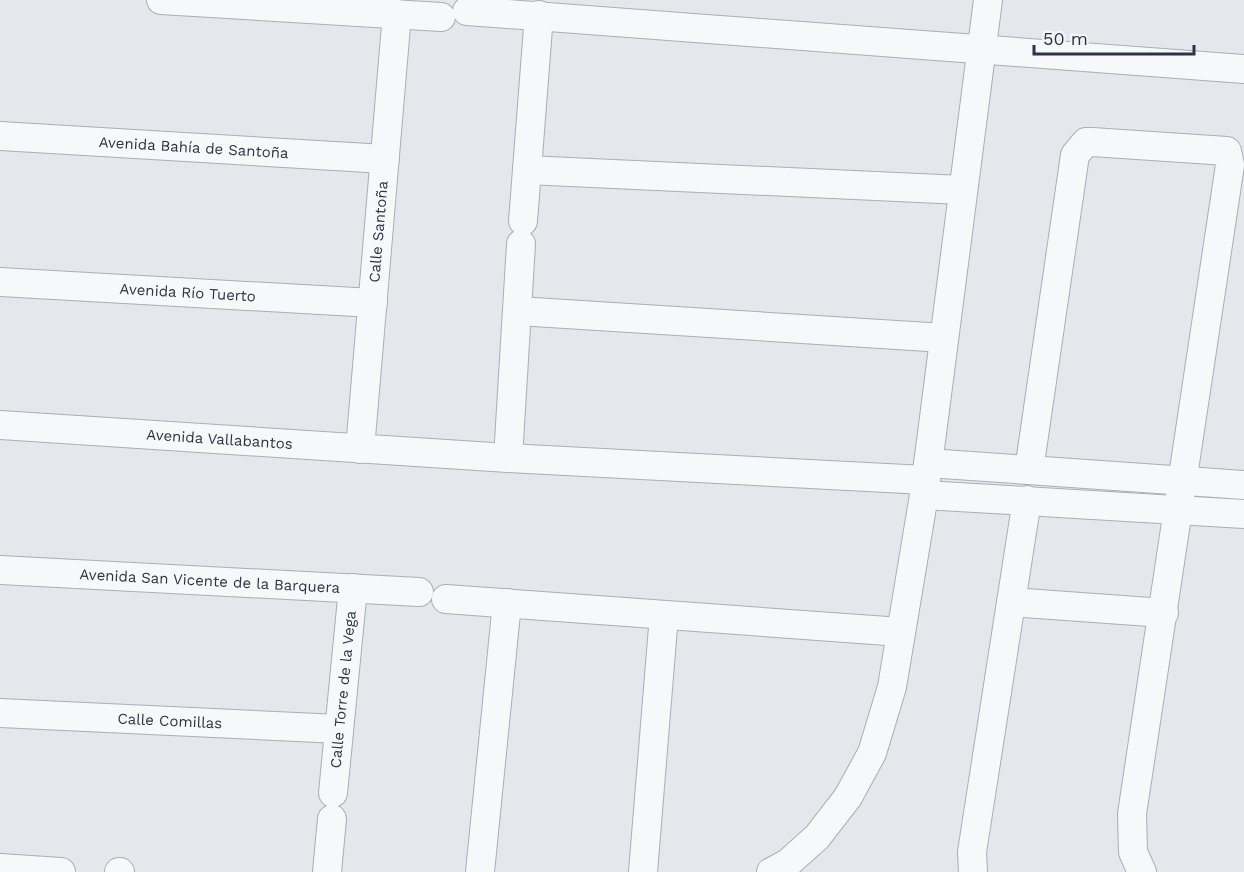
<svg xmlns="http://www.w3.org/2000/svg" width="1244" height="872" font-family="'Work Sans',sans-serif">
<style>
.lines{fill:none;stroke-linecap:round;stroke-linejoin:round}
.minor-casing{stroke:#a9aeb7;stroke-width:30}
.minor{stroke:#f7f8fa;stroke-width:28}
.labels{text-anchor:middle;stroke-width:5;stroke-linejoin:round;paint-order:stroke}
.street-label{font-size:15px;fill:#2b3445;stroke:#f4f6f9}
</style>
<rect width="100%" height="100%" fill="#e4e7ec"/>
<g class="lines">
<defs>
<g id="minor">
<path d="M161,0L441,17"/>
<path d="M467,11L1244,69"/>
<path id="s1" d="M0,136L385,159"/>
<path d="M527,170L962,190"/>
<path d="M523,221L539,15"/>
<path id="s2" d="M0,282L373,303"/>
<path d="M518,311L944,338"/>
<path id="s3" d="M0,425L508,458L925,480"/>
<path id="s4" d="M360,449L397,14"/>
<path d="M508,458L521,244"/>
<path d="M928,463L1244,485"/>
<path d="M1029,470L1075,155L1086,142H1092L1227,151L1230,165L1132,814L1133,852L1142,872"/>
<path d="M924,495L1244,514"/>
<path id="s5" d="M0,570L419,592"/>
<path d="M446,599L901,632"/>
<path d="M1011,602L1164,613"/>
<path id="s6" d="M0,713L339,729"/>
<path id="s7" d="M333,793L353,588"/>
<path d="M0,868L61,872"/>
<path d="M119,872H120"/>
<path d="M327,872L332,819"/>
<path d="M480,872L507,603"/>
<path d="M643,872L664,615"/>
<path d="M771,872L788,863L817,837L848,797L872,753L892,687L924,495L988,0"/>
<path d="M973,872L972,852L1027,500"/>
</g>
</defs>
<use href="#minor" class="minor-casing"/>
<use href="#minor" class="minor"/>
</g>
<g class="labels">
<g class="street-label">
<text dy="5" stroke="none"><textPath href="#s1" startOffset="194">Avenida Bahía de Santoña</textPath></text>
<text dy="5" stroke="none"><textPath href="#s4" startOffset="218">Calle Santoña</textPath></text>
<text dy="5" stroke="none"><textPath href="#s2" startOffset="188">Avenida Río Tuerto</textPath></text>
<text dy="5" stroke="none"><textPath href="#s3" startOffset="220">Avenida Vallabantos</textPath></text>
<text dy="5" stroke="none"><textPath href="#s5" startOffset="210">Avenida San Vicente de la Barquera</textPath></text>
<text dy="5" stroke="none"><textPath href="#s7" startOffset="104">Calle Torre de la Vega</textPath></text>
<text dy="5" stroke="none"><textPath href="#s6" startOffset="170">Calle Comillas</textPath></text>
</g>
</g>
<path d="M1034 45v9h160v-9" fill="none" stroke="#2b3445" stroke-width="3"/>
<text x="1043" y="45" font-size="18" fill="#2b3445" stroke="#f4f6f9" stroke-width="4.5" paint-order="stroke">50 m</text>
</svg>
